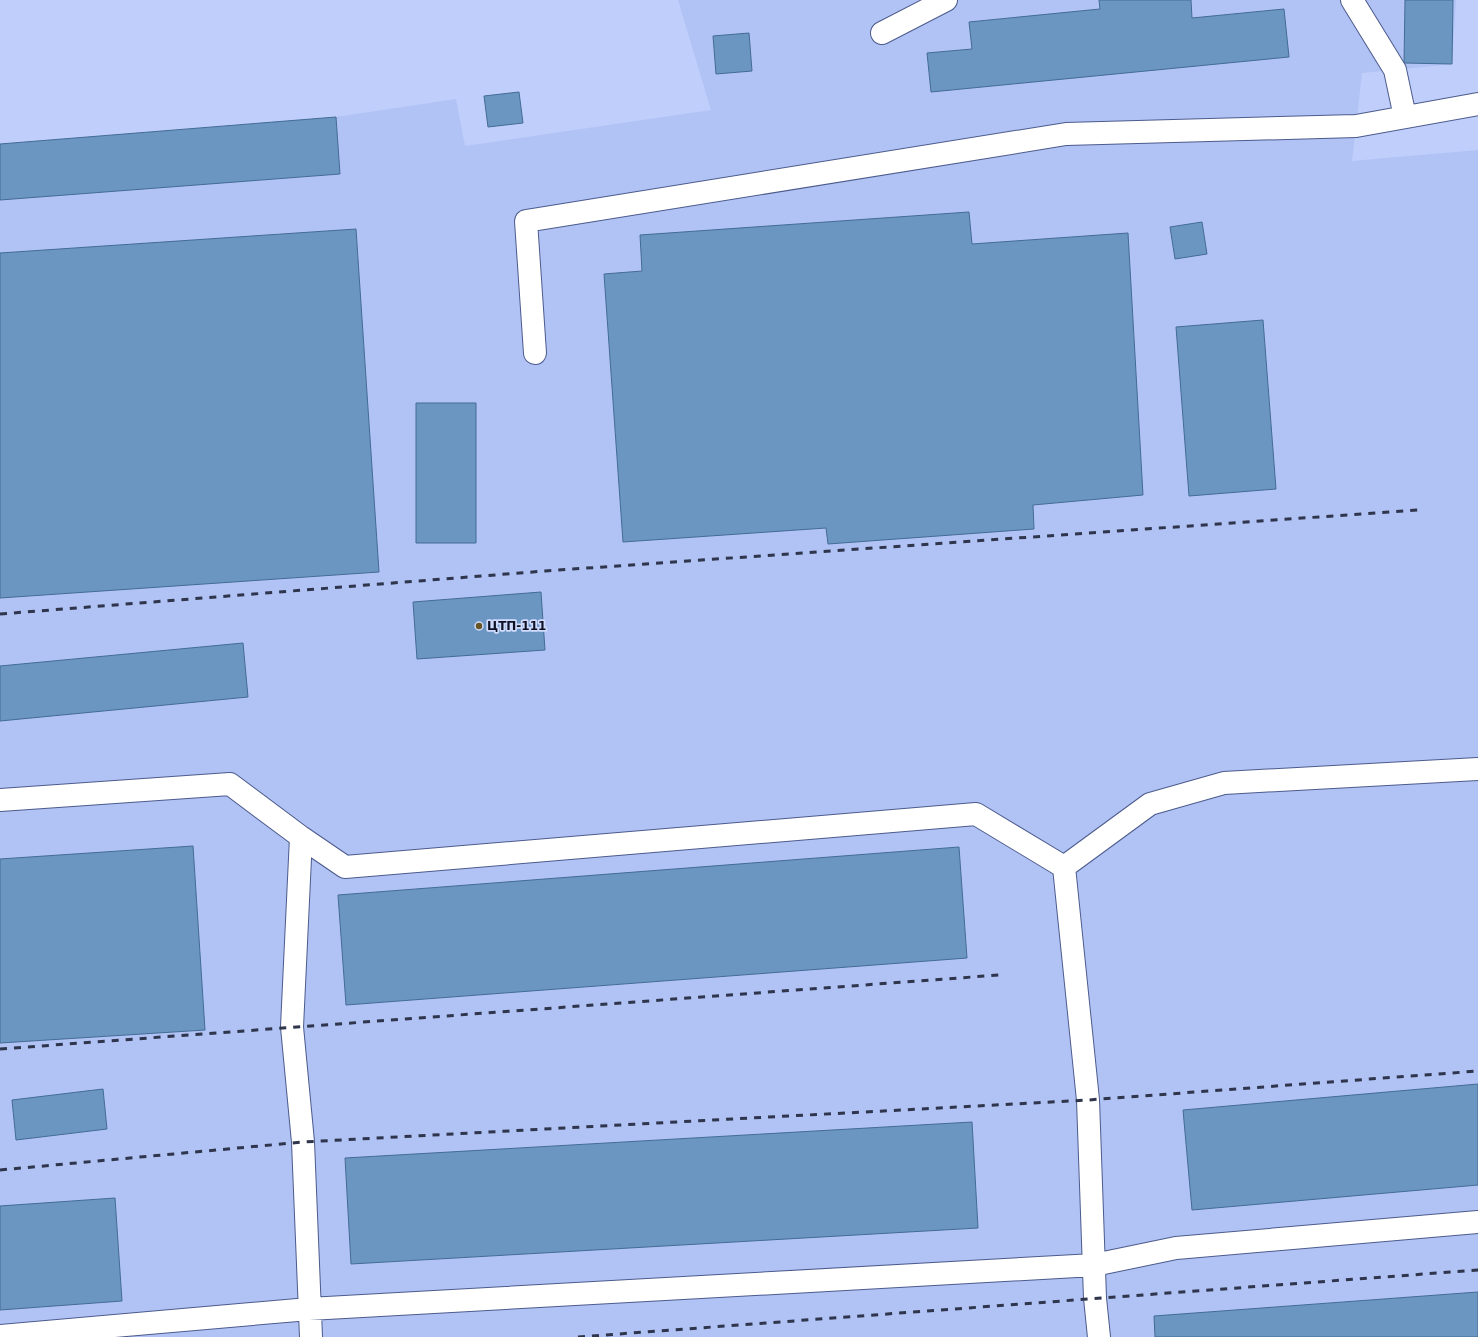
<svg xmlns="http://www.w3.org/2000/svg" width="1478" height="1337" font-family="'DejaVu Sans',sans-serif">
<style>
.built{fill:#b1c2f4}
.building{fill:#6c96c2;stroke:#436c95}
.lines{fill:none;stroke-linecap:round;stroke-linejoin:round}
.minor-casing{stroke:#4c5b8c;stroke-width:24}
.minor{stroke:#fff;stroke-width:22}
.rail{stroke:#2e354c;stroke-width:3;stroke-dasharray:7 7;stroke-linecap:butt}
.poi-dot{fill:#675624;stroke:#d0dbfd;stroke-width:1.5}
.labels{text-anchor:middle;stroke-width:3.5;stroke-linejoin:round;paint-order:stroke}
.poi-label{font-size:12px;font-weight:bold;fill:#0c1124;stroke:#d0dbfd;text-anchor:start}
</style>
<rect width="100%" height="100%" fill="#bfcefb"/>
<path class="built" d="M678,0H1456L1452,64L1362,73L1352,161L1478,150V1337H0V144L336,117L456,99L465,146L711,110Z"/>
<path class="building" d="M1099,0H1191L1192,18L1284,9L1289,57L931,92L927,53L972,49L969,22L1100,9Z
M1405,0H1453L1452,64L1404,63Z
M749,33L752,71L716,74L713,36Z
M519,92L523,123L488,127L484,96Z
M336,117L340,174L0,200V144Z
M969,212L972,244L1128,233L1143,495L1033,505L1034,529L828,544L826,528L623,542L604,274L642,271L640,235Z
M1202,222L1207,254L1175,259L1170,227Z
M356,229L379,572L0,598V253Z
M1263,320L1276,489L1189,496L1176,327Z
M416,403H476V543H416Z
M541,592L545,650L417,659L413,602Z
M243,643L248,697L0,721V666Z
M193,846L205,1030L0,1043V859Z
M959,847L967,958L346,1005L338,895Z
M1478,1084V1185L1192,1210L1183,1110Z
M103,1089L107,1129L16,1140L12,1100Z
M972,1122L978,1228L351,1264L345,1158Z
M115,1198L122,1301L0,1310V1206Z
M1478,1292V1337H1155L1154,1316Z"/>
<g class="lines">
<defs>
<path id="minor" d="M1352,0L1395,70L1405,117
M882,33L946,0
M535,353L526,221L1066,134L1356,126L1478,104
M0,800L230,784L301,837L292,1027L303,1142L311,1337
M301,837L345,867L976,814L1064,867L1088,1100L1095,1298L1099,1337
M1064,867L1150,804L1224,783L1478,769
M0,1336L309,1309L1094,1265L1176,1248L1478,1222"/>
</defs>
<use href="#minor" class="minor-casing"/>
<use href="#minor" class="minor"/>
<path class="rail" d="M0,614L545,571L1418,510
M0,1049L999,975
M0,1170L303,1142L1088,1100L1478,1071
M578,1337L1478,1270"/>
</g>
<circle class="poi-dot" cx="479" cy="626" r="4"/>
<g class="labels">
<g class="poi-label">
<text x="487" y="630">ЦТП-111</text>
</g>
</g>
</svg>
